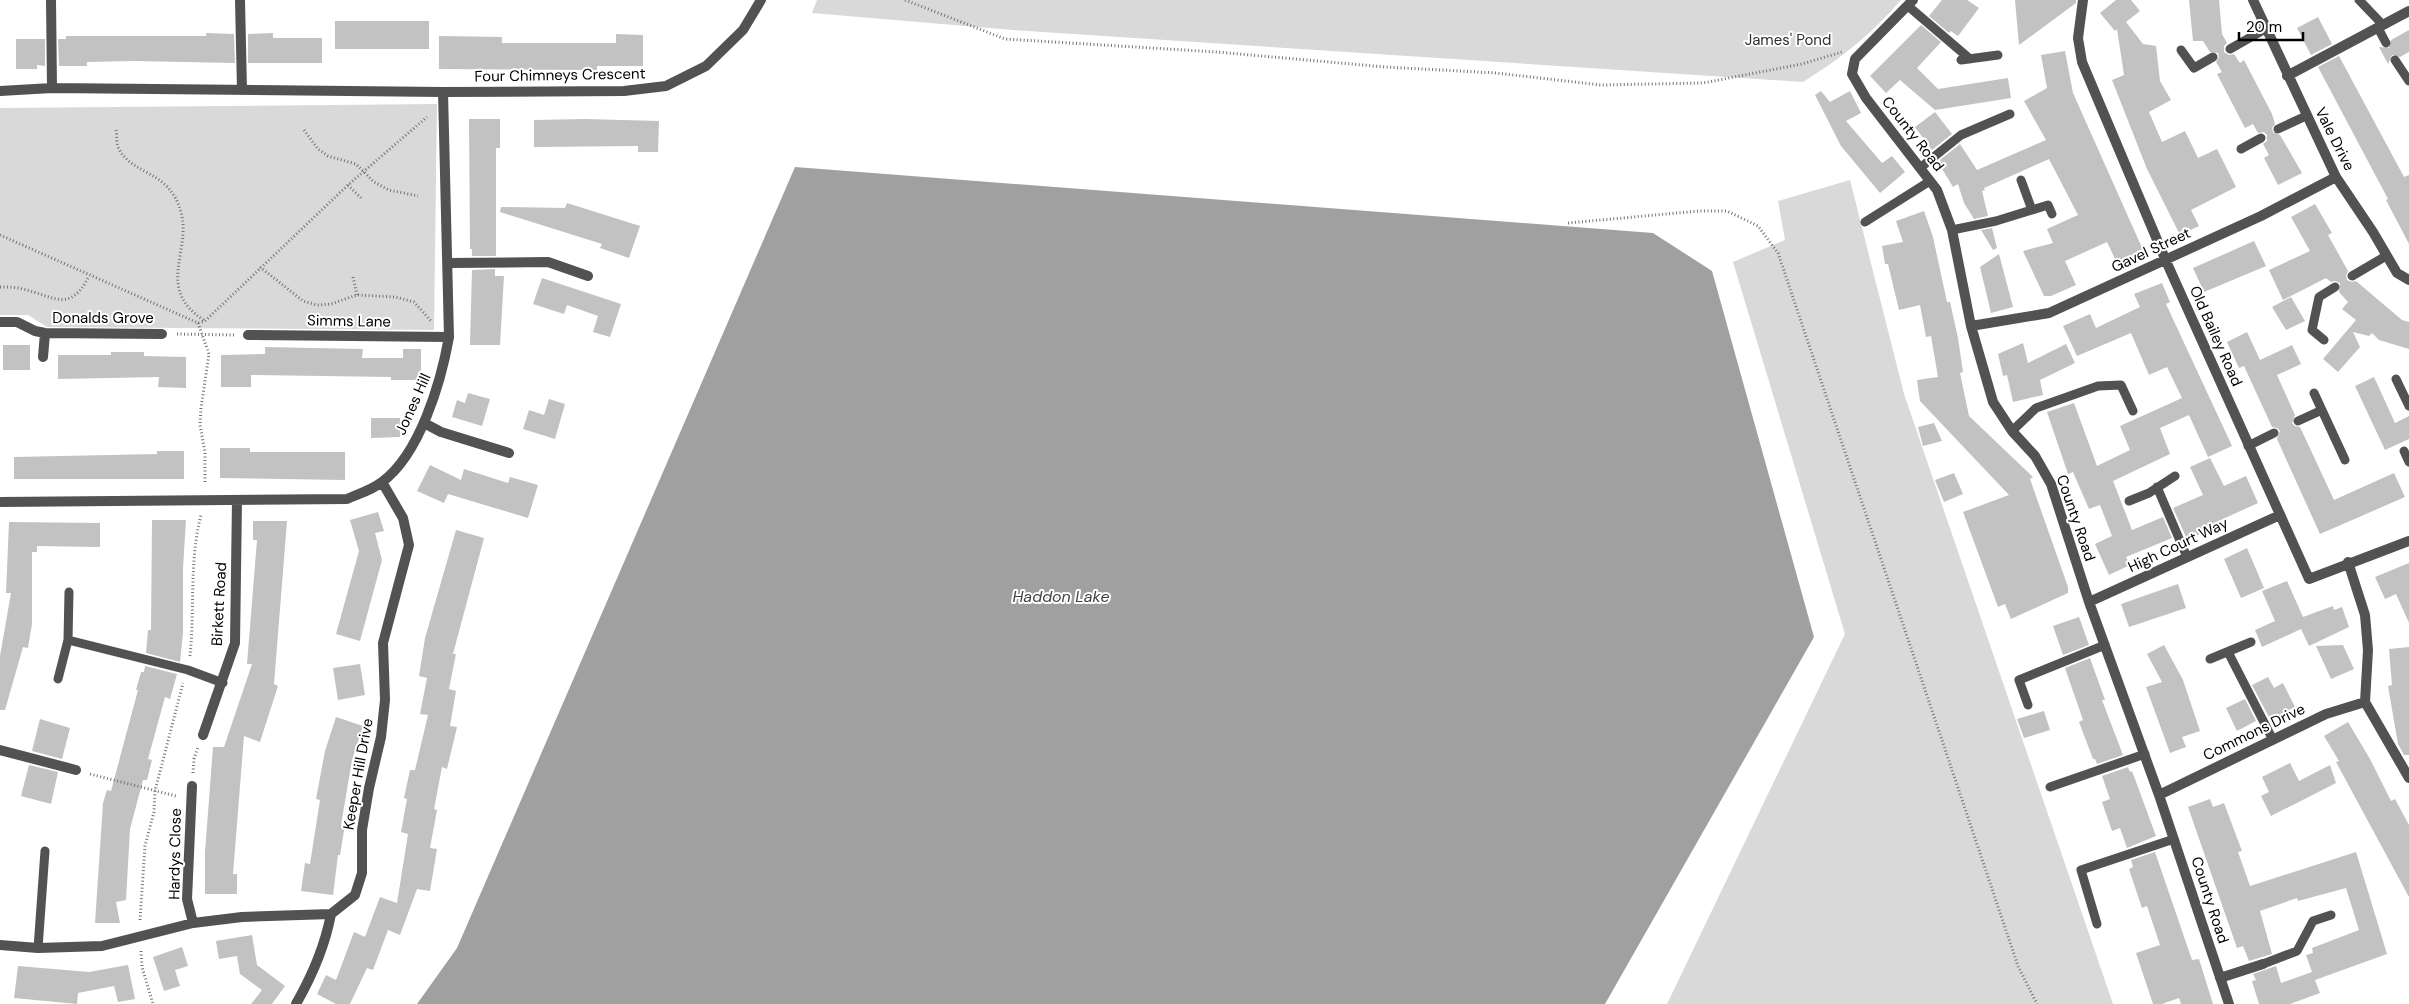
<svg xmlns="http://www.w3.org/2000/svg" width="2409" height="1004" font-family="'DM Sans',sans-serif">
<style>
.green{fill:#d9d9d9}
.water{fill:#a0a0a0}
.building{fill:#c2c2c2}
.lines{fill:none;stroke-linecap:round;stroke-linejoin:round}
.path{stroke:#747474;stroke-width:3;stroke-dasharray:1 2.5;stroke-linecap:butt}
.service{stroke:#525252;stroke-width:9}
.minor{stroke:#525252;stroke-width:10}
.labels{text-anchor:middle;stroke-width:4;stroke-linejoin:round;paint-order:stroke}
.park-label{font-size:15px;fill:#303030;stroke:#fff}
.street-label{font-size:15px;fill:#000;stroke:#fff}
.water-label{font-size:16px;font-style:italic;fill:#414141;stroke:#fff}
</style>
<rect width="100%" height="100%" fill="#fff"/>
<path class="green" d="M817,0H1901C1873,33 1840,59 1803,82L1013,30L812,13Z
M437,104L434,330L47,327L28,315H0V108Z
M1850,180L1904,394L2113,1004H1667L1845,634L1733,262L1785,240L1778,201Z"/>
<path class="water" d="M795,167L1653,233L1712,271L1814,637L1605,1004H417L457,948Z"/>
<path class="building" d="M1942,0H1967L1979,8L1958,36L1951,31L1949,33L1929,16Z
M2015,0H2076V3L2019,45Z
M2116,0H2131L2140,11L2126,22L2143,44L2156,46L2160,81L2171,100L2149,112L2162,142L2185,131L2198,158L2217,149L2236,187L2191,210L2199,226L2180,235L2147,169L2112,80L2124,75L2117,29L2115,31L2100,13Z
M2189,0H2219L2222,34L2227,43L2224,46V52L2229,55L2234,54L2240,63L2244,60L2272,114L2275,124L2272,128L2273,132L2280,135L2302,173L2278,185L2264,158L2269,155L2263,144L2267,141V135L2264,132L2258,133L2253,124L2245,128L2217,74L2222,72L2216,62L2219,57L2218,53L2210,52L2203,41H2193Z
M2318,17L2332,44L2311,55L2297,28Z
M335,21H429V49H335Z
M1921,25L1941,42L1917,68L1938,89L2008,78L2011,98L1935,110L1900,80L1886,93L1870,76Z
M2409,30V52L2400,57L2392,55L2388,64L2379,47L2389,48L2391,40Z
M206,33L234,34L235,63L133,61L87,62V66H59L58,39H66V36H206Z
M273,33V38H322V63H248V34Z
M616,34L643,35V66H597V70L439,69V36L502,37V43H616Z
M16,39H45V66L37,65V69H16Z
M2065,51L2073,93L2143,250L2117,263L2107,242L2065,261L2076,285L2051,296H2044L2023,251L2053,243L2047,229L2078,215L2049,159L1984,188L1985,190L1982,191L1988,216L1974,219L1964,203L1958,184L1953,187L1939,164L1941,162L1940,160L1960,144L1977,170L2046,140L2024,101L2047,88L2041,55Z
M2339,56L2404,177L2409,175V244L2386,200L2388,199L2318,67Z
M1821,91L1830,102L1850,91L1861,113L1846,121L1882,163L1892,156L1905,172L1880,193L1841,146L1815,95Z
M1935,112L1952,134L1932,150L1915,127Z
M469,119H500V148H496V256H472V249H470Z
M585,119L659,121L658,152H638V146L534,147V120Z
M567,203L640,226L629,258L600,248L602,244L500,212L501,207L565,208Z
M2315,204L2332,233L2328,235L2348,271L2346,276L2347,280L2352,282L2356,281L2402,320L2409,322V349L2379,340L2372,333L2369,336L2353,332L2360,347L2338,372L2323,359L2356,320L2342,309L2348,302L2339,292L2340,283L2335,281L2331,282L2326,278L2283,300L2269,270L2310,251L2291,217Z
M1924,211L1933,237L1947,302H1950L1958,338L1963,372L1960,373L1969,416L2033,477L2030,479L2068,587V593L2011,619L2005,604L1998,607L1963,512L2009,495L1920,401L1917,380L1938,377L1931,336L1926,337L1920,305L1899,310L1888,264H1885L1882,246L1903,242L1896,221Z
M1992,228L1997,248L1993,250L1981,230Z
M2254,241L2266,266L2204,292L2193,268Z
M1999,254L2013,307L1991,313L1980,267Z
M495,269V276H504L500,345H470L472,270Z
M542,278L621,304L610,337L593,332L598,316L567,305L564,314L533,304Z
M2162,283L2170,302L2166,304L2232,446L2208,457L2189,415L2160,428L2170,454L2113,481L2132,530L2163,517L2172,538L2126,557L2130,565L2109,575L2095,544L2112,536L2100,505L2089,509L2073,472L2068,474L2047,412L2074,403L2097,466L2130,450L2120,426L2182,398L2167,367L2149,375L2131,333L2077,356L2063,326L2090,314L2096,328L2140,307L2134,294Z
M2291,297L2305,321L2286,330L2272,307Z
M2247,332L2260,360L2292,345L2301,364L2277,375L2295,415L2292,423L2295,426L2300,427L2334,500L2394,473L2405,497L2320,534L2277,439L2280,431L2277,428L2272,427L2244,366L2239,368L2227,342Z
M2023,343L2028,363L2066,344L2075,363L2040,380L2043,395L2013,402L2007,375L2003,376L1998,354Z
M3,345H30V370H3Z
M265,347L363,349L362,358H403V349H421V380H391V377L251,375V387H221V355L265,354Z
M111,352H144V356L186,357V388L158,387L159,377L58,379V355H111Z
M2374,377L2395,423L2409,416V439L2385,450L2355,386Z
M468,393L490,399L482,426L452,417L457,400L465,403Z
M549,399L565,404L555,439L523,429L529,410L544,415Z
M371,418H400V437L371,438Z
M1934,423L1942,441L1923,446L1918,427Z
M220,448H250V452H345V480L220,478Z
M157,451H184V479H14V457L157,454Z
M2210,458L2224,486L2246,476L2258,503L2201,529L2203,533L2187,539L2173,508L2203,495L2190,467Z
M430,465L461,480L464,469L508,483L510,477L538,485L528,518L448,494L444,503L417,491Z
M1954,473L1963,494L1944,502L1935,480Z
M378,512L384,531L375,533L382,560L360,641L336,634L359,551L350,520Z
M152,520H186L183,568V633L180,662L146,653L148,630H151Z
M253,521H287L274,684L278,686L260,742L244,736L233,874H237V894H205V852L213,747H224L252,664H247L257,540H253Z
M9,522L100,523V547L37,546V552H32V624L28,648L23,647L5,710H0V656L11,593H6Z
M456,530L484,538L453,654H456L449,689L456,691L450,726L457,727L447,769L442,767L434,809L437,810L430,848L437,849L430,891L417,889L400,935L388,930L373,970L367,968L350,1004H336L317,994L326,975L336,980L354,932L365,937L380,897L397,903L408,834L401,832L407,799L404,798L410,770H415L428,715L420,714L427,678L419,676L425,638Z
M2247,548L2264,588L2241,598L2224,559Z
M2409,563V623L2396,594L2385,599L2375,577Z
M2287,581L2303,617L2333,606L2334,610L2342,607L2349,627L2309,646L2301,629L2262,647L2255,630L2275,621L2262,591Z
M2178,584L2186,608L2129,627L2121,604Z
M2079,617L2089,645L2063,655L2053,626Z
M2164,645L2183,680L2200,731L2182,737L2186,747L2170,753L2146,687L2162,682L2147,654Z
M2343,645L2354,669L2331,679L2316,646Z
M2409,647V755H2404L2398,744L2388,686L2392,685L2389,649Z
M2090,658L2105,700H2102L2123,755L2097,764L2095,759H2093L2079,722L2083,720L2065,668Z
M360,664L365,695L338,700L333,668Z
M145,666L177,674L170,699L165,697L148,759L152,760L147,780H143L130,829L126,900L116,902L120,923H95L103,803L107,790L111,791L138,690H136L141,672H144Z
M2268,677L2274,688L2283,683L2295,707L2270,719L2252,685Z
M2245,699L2256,721L2237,731L2226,708Z
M2044,711L2050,730L2024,738L2017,719Z
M336,717L363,726L352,760L341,825H345L340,855H338L333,895L301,891L305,863L310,864L320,800L316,799L325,751Z
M40,719L70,728L62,759L32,751Z
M2348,722L2370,759L2391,801L2395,799L2409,825V897L2336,762L2339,761L2324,736Z
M2290,763L2299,781L2330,765L2336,783L2271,816L2261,796L2269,792L2262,777Z
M29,765L58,772L51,804L21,796Z
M2128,767L2130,772L2132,771L2156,836L2127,848L2120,828L2112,831L2102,802L2110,799L2102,776Z
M2210,799L2213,807L2224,803L2242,851L2238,852L2250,886L2356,852L2387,954L2315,980L2320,993L2290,1004H2259L2252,981L2256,980L2253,974L2276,966L2281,983L2312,972L2306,955L2313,953L2312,948L2359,930L2346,888L2298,901L2297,898L2260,911L2272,954L2249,961L2243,946L2237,948L2188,807Z
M2155,852L2192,960L2199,959L2213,1004H2181L2179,998L2162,1004H2153L2136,953L2160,945L2147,906L2142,908L2129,869L2133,867L2131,860Z
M252,935L257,965L285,986L272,1004H251L262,990L240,974L237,956L219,959L216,941Z
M182,947L188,966L175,970L180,986L164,991L153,957Z
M128,965L135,999L118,1002L114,986L78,993L77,1004L14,998L18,966L89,972Z"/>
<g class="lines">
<path class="path" d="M905,0L1005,39L1217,52L1385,67L1496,73L1601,85L1703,83L1802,64L1842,52
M116,130C117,135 116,144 119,149C132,175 168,170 180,209C194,250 153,288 205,321
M304,130L318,149L328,156L356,164L374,182L389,190L418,196
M348,185L361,198
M1568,223L1699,211H1727L1758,226L1778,253L2018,966L2037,1004
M0,235L198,323L205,321L348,185L427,117
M260,267L303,301L317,305L331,304L357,295L395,297L414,302L431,321
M353,277L357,295
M0,287C8,287 16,287 23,289C53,296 70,314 89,276
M198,323L209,354L201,408L200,425L205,452V484
M177,334L234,335
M190,656C195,608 189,561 201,515
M193,773L194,759L198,747
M90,774L176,796
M140,920L145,846L154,812L155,791L183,683
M141,951L142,967L153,1004"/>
<path class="service" d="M2359,0L2383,25
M1908,6L1970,59
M2378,28L2386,43
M2230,49L2265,29
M2181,50L2194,68L2213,57
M1961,60L1998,55
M2395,60L2409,81
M2278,129L2306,116
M2241,149L2261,138
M1920,168L1961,135L2010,114
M2021,180L2032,210
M1865,222L1930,181
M1952,230L1996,221L2048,205L2052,214
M2352,276L2386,256
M2324,340L2312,330L2319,297L2335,287
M2396,379L2409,406
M2314,393L2345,460
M2298,421L2322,410
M2012,431L2036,408L2098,386L2121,385L2133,411
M2248,446L2274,433
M2404,451L2409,462
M2157,487L2187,557
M2129,501L2149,493L2175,476
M68,640L188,670L223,683
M2228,652L2273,740
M2210,659L2251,642
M58,679L68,640L69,592
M2028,705L2019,680L2105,645
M2050,787L2145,754
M2097,924L2081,870L2174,839
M38,948L45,851
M2263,964L2297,951L2313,921L2331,915"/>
<path class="minor" d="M51,0L52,88
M240,0L242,90
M1913,0L1855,59L1852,74L1866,98L1937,190L1952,230L1971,326L1993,402L2012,431L2035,456L2051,484L2089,602L2159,795L2229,1004
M2083,0L2078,38L2082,62L2166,261L2309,579L2409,541
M2253,0L2336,177L2373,232L2397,273L2409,280
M2287,76L2409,11
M0,91L52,88L443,92L624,91L666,86L706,66L743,30L761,0
M449,263L548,262L588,276
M0,322H17L35,331L45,333L162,334
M1971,326L2049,313L2261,216L2336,177
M248,335L449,337
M43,357L45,333
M424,423L441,432L509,453
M0,502L347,499C358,494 372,490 382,482C420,454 441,382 449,337L443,92
M2348,562L2365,615L2368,650L2365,702L2409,778
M2089,602L2280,515
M203,735L235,643L237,500
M0,750L76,770
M192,786L187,899L193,923
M2159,795L2326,714L2365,702
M0,945L38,948L102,946L193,923L242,917L331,914L355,895L362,873V830L369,788L381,737L385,700L383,643L409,545L403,518L382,482
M2220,978L2263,964
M296,1004C312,976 325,946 331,914"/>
</g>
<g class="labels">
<g class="park-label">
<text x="1788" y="45">James' Pond</text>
</g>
<g class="street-label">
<text transform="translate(560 75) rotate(-1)" y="5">Four Chimneys Crescent</text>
<text transform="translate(1913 134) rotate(52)" y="5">County Road</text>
<text transform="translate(2335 139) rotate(63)" y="5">Vale Drive</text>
<text transform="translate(2151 250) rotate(-25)" y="5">Gavel Street</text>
<text x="103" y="323">Donalds Grove</text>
<text transform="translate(349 321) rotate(1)" y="5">Simms Lane</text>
<text transform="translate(2216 336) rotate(66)" y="5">Old Bailey Road</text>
<text transform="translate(413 404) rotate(-66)" y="5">Jones Hill</text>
<text transform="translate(2076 518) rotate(71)" y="5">County Road</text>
<text transform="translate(2178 545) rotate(-25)" y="5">High Court Way</text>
<text transform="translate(219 604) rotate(-87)" y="5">Birkett Road</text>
<text transform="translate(2254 732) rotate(-26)" y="5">Commons Drive</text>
<text transform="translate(358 774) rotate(-80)" y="5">Keeper Hill Drive</text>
<text transform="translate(175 854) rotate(-89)" y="5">Hardys Close</text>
<text transform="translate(2210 900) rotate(72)" y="5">County Road</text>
</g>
<g class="water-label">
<text x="1061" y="602">Haddon Lake</text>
</g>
</g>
<path d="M2239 32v8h64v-8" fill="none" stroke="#000000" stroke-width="2.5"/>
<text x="2246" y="32" font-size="15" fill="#000000" stroke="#ffffff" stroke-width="4" paint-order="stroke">20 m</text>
</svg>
